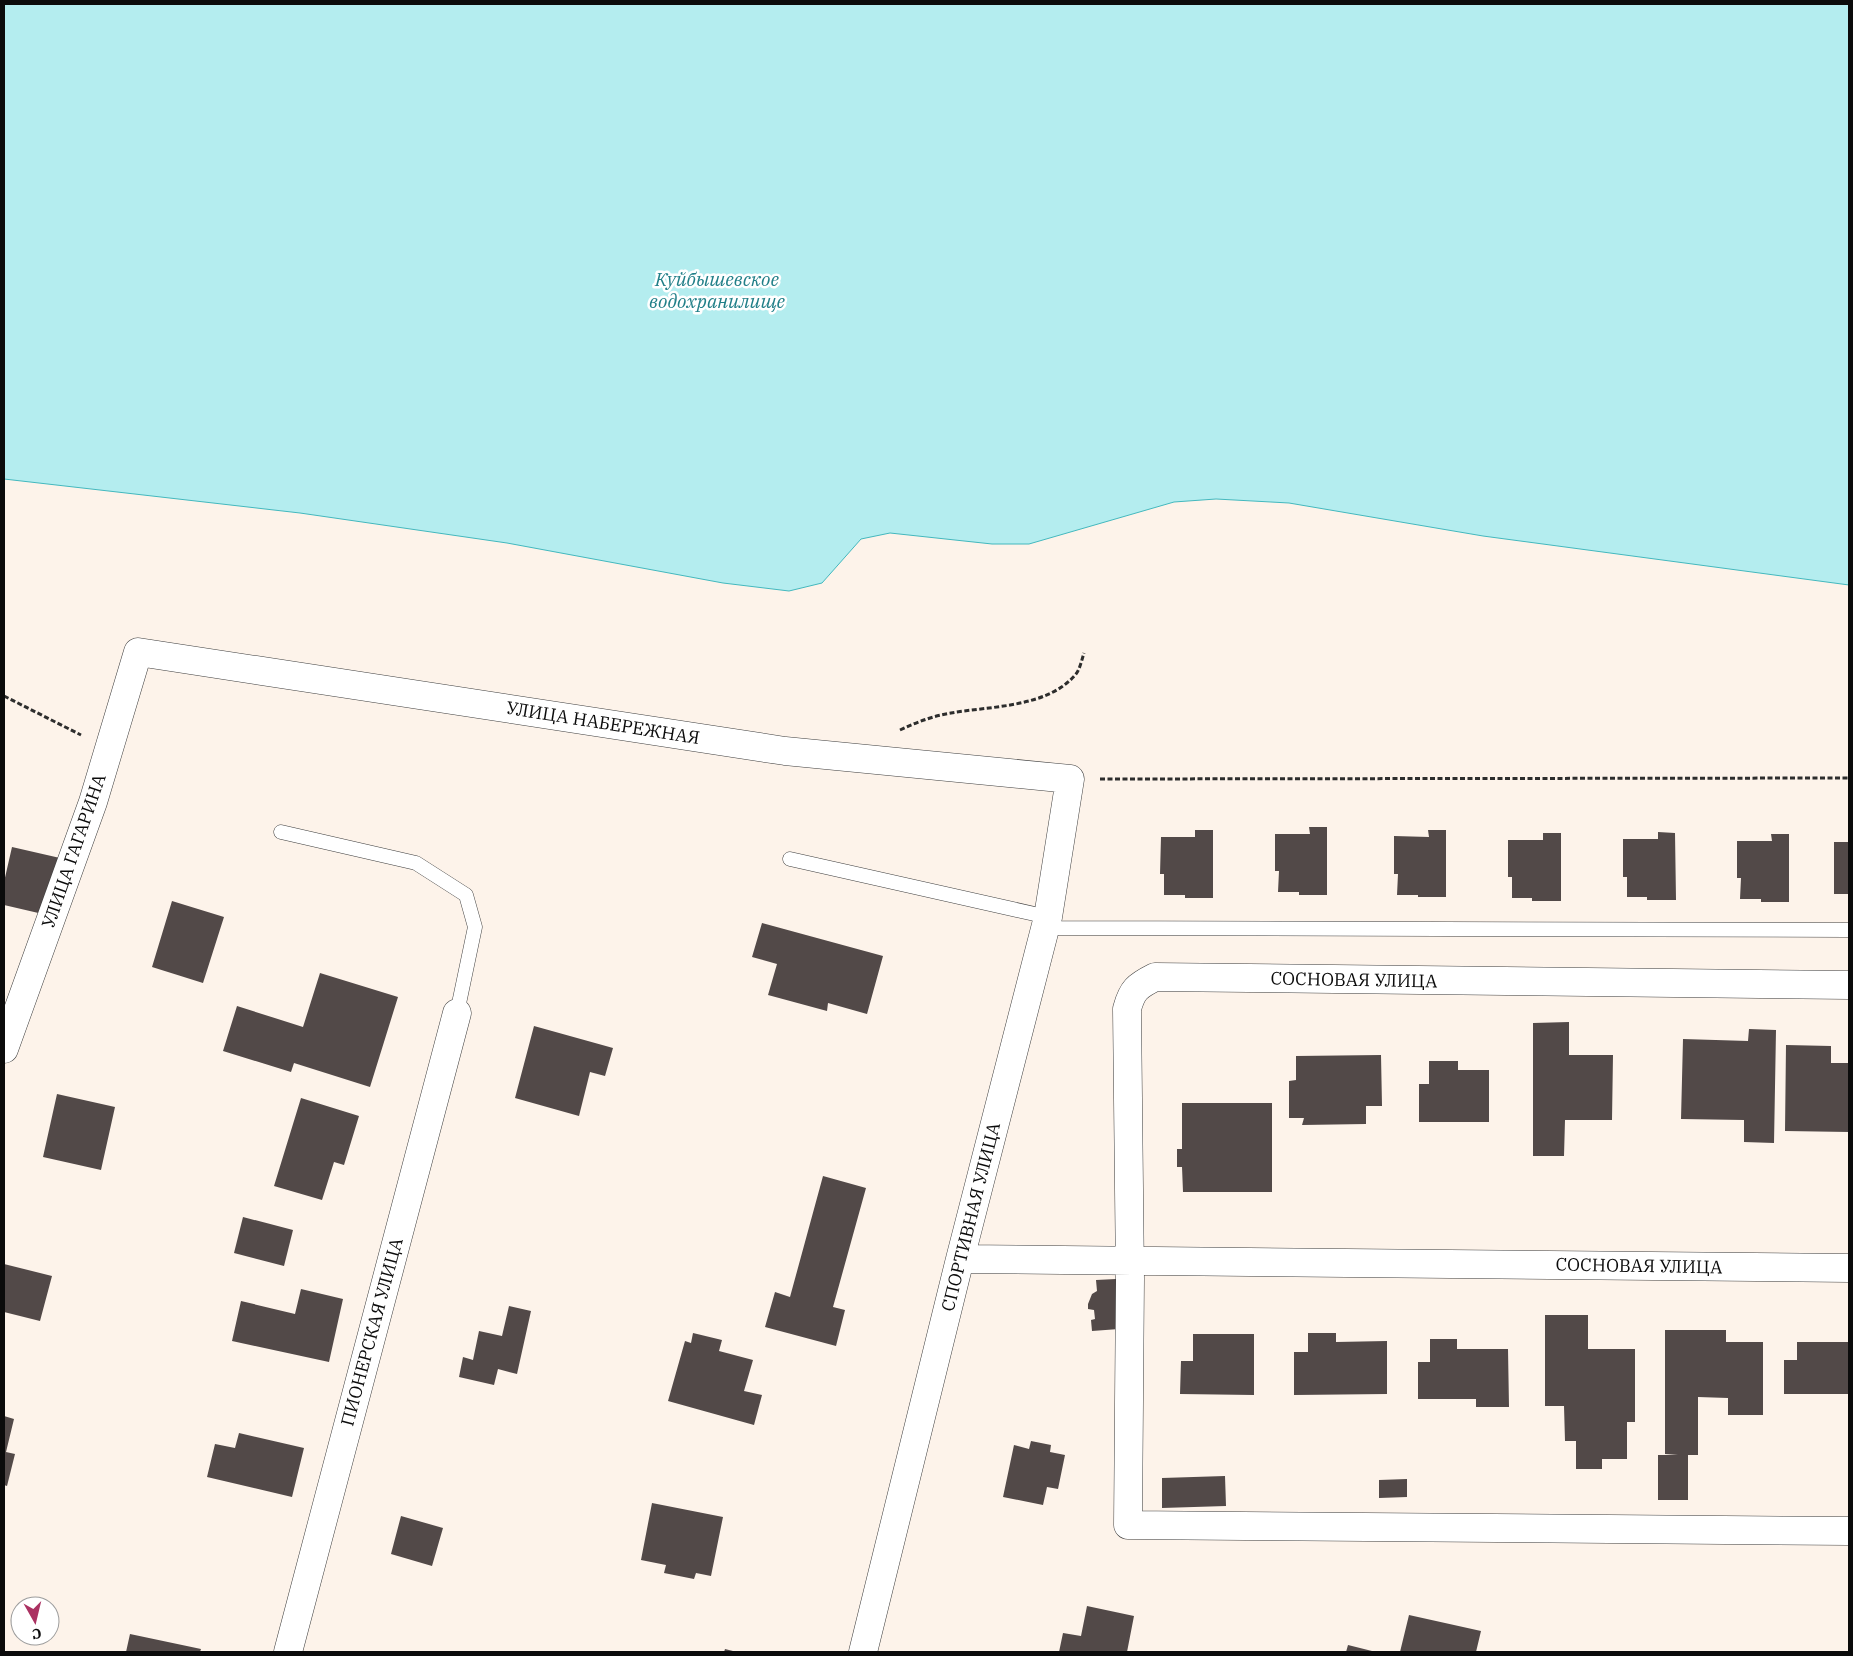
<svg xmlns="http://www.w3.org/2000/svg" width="1853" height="1656" font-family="'IBM Plex Serif',serif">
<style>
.water{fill:#b4edef;stroke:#43b8be}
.building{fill:#524948}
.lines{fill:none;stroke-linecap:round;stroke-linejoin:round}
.service-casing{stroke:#3e3e3e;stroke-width:15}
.minor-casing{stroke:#3e3e3e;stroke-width:29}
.path{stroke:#2d2d2d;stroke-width:3;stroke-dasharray:5 2.5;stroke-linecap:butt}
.service{stroke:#fff;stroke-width:14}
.minor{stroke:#fff;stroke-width:28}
.labels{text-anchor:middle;stroke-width:5;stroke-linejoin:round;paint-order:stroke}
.street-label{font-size:18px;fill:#0b0b0b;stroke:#fff}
.water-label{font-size:19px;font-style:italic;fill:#217f88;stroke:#fff}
</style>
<rect width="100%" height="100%" fill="#fdf3ea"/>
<path class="water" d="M4,4H1849V585L1483,536L1289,503L1216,499L1174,502L1029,544H992L890,533L861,539L822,583L789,591L723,583L507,543L300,513L4,479Z"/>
<path class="building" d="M1309,827H1327V895H1299V892H1278L1279,871H1275V834H1310Z
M1195,830H1213V898H1185V895H1164V874H1160L1161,837H1195Z
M1428,830H1446V897H1418V895H1397L1398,874H1394V836L1429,837Z
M1658,832L1675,833L1676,900H1647V897H1627V877H1623V839H1658Z
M1543,833H1561V901H1532V898H1512V877H1508V840H1543Z
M1771,834H1789V902H1761V899H1740L1741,878H1737V841H1772Z
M1834,842H1849V894H1834Z
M12,847L60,858L47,915L4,905V882Z
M172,901L224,917L203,983L152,967Z
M762,923L883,956L867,1014L828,1003L827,1011L768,995L777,964L752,957Z
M320,973L398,997L370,1087L294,1063L291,1072L223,1051L237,1006L303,1027Z
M1569,1022V1055H1613L1612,1120H1565L1564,1156H1533V1023Z
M534,1026L613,1048L605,1076L590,1072L579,1116L515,1098Z
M1749,1029L1776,1030L1774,1143L1744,1142V1120L1681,1119L1683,1039L1748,1041Z
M1786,1045L1831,1046V1063H1849V1132L1785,1131Z
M1381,1055L1382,1106H1366V1124L1302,1125L1304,1118H1289V1081L1296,1080V1056Z
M1429,1061H1458V1070H1489V1122H1419V1084H1429Z
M57,1094L115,1107L101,1170L43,1157Z
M301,1098L359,1116L344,1165L334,1162L322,1200L274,1186Z
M1182,1103H1272V1192H1183L1182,1167H1177V1149H1182Z
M823,1176L866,1188L833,1307L845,1310L836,1346L765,1327L775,1292L790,1297Z
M243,1217L293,1230L284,1266L234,1253Z
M4,1264L52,1276L40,1321L4,1312Z
M1116,1279L1119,1329L1092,1331L1091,1320L1095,1319L1094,1310L1088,1309V1304L1092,1294L1097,1291L1096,1280Z
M301,1289L343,1299L329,1362L232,1341L241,1301L295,1314Z
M509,1306L531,1311L517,1374L498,1369L494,1385L459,1377L463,1357L473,1360L479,1331L502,1336Z
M1545,1315H1588V1349H1635V1422H1627V1459H1602V1469H1576V1441H1565L1564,1406H1545Z
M1665,1330H1726V1342H1763V1415H1728V1398L1698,1397V1455H1688V1500H1658V1455H1678L1665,1454Z
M693,1333L722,1340L719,1351L753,1360L744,1391L762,1395L754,1425L668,1401L685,1341L691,1343Z
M1308,1333H1336V1342L1387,1341V1394L1294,1395V1352H1308Z
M1193,1334H1254V1395L1180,1394L1181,1361H1193Z
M1430,1339H1457V1349H1508L1509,1407H1476V1399H1418V1362H1430Z
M1797,1342H1849V1394H1784V1360H1797Z
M4,1416L14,1419L6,1452L15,1454L7,1486L4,1485Z
M239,1433L304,1448L292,1497L207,1477L215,1444L235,1448Z
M1031,1441L1051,1445L1050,1452L1065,1455L1058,1489L1047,1487L1043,1505L1003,1497L1014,1445L1029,1449Z
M1225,1476L1226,1506L1162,1508V1478Z
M1407,1479V1497L1379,1498V1480Z
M652,1503L723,1517L711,1576L696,1573L694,1579L664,1573L666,1565L641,1560Z
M401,1516L443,1528L432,1566L391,1554Z
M1087,1606L1134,1616L1127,1652H1059L1063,1633L1081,1636Z
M1409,1615L1481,1631L1476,1652H1400Z
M130,1634L201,1649L200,1652H126Z
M1348,1645L1376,1652H1346Z
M725,1649L737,1652H724Z"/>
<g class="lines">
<defs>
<path id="service" d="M281,832L416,863L466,895L475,927L457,1013
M790,859L1048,917
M1045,928L1849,930"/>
<path id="minor" d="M1849,985L1155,977C1137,986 1132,990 1127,1009L1130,1279L1128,1525L1849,1531
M4,1049L93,802L138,652L785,751L1070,779L1048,917L960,1259L863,1652
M960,1259L1849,1268
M288,1652L457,1013"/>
</defs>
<use href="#service" class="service-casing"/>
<use href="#minor" class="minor-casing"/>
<path class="path" d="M4,696L81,735
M900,730C917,722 933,716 951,713C990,706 1048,708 1076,674C1080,669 1082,659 1084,653
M1100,779L1849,778"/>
<use href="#service" class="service"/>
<use href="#minor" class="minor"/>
</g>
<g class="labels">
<g class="street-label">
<text transform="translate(603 723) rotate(9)" y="6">УЛИЦА НАБЕРЕЖНАЯ</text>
<text transform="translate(74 851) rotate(-71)" y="6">УЛИЦА ГАГАРИНА</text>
<text transform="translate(1354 980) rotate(1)" y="6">СОСНОВАЯ УЛИЦА</text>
<text transform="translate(971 1217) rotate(-76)" y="6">СПОРТИВНАЯ УЛИЦА</text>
<text transform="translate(1639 1266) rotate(1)" y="6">СОСНОВАЯ УЛИЦА</text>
<text transform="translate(372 1332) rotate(-75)" y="6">ПИОНЕРСКАЯ УЛИЦА</text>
</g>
<g class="water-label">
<text x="717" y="286">Куйбышевское<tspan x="717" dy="22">водохранилище</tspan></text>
</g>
</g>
<rect width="1853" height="1656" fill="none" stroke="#0b0b0b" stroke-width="10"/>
<g transform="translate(35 1621) rotate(172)"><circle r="24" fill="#ffffff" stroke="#9d9d9d"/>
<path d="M0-4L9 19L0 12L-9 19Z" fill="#ab3262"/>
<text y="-8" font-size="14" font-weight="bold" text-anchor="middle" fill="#0b0b0b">С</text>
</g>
</svg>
